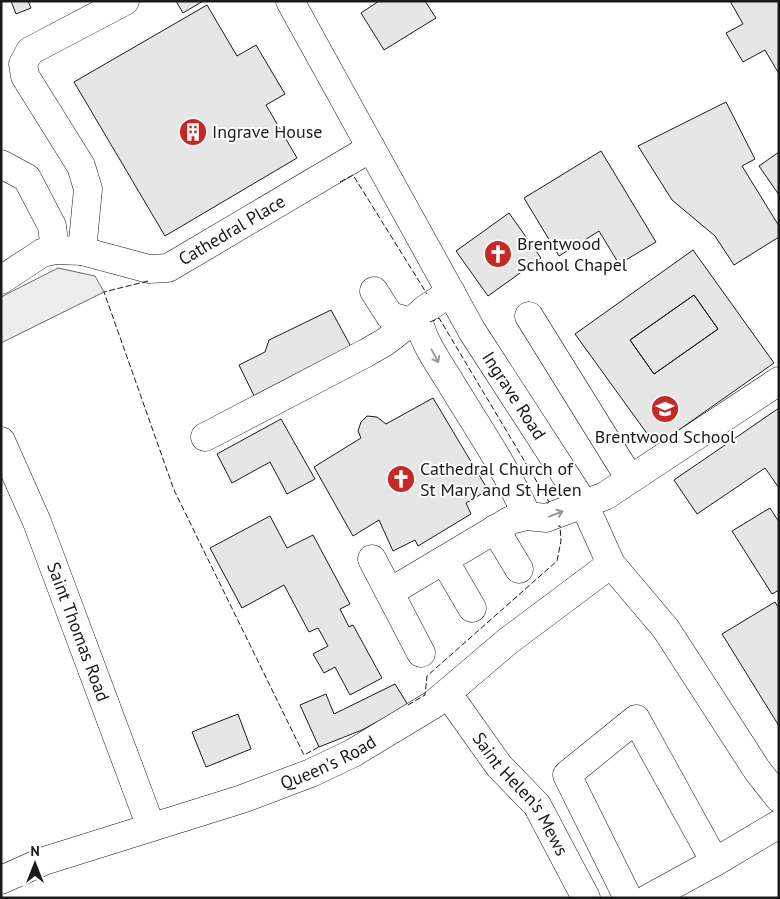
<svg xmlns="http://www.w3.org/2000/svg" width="780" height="899" font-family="'PT Sans',sans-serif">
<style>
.built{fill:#ededed;stroke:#6a6a6a}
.building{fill:#e6e6e6;stroke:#1a1a1a;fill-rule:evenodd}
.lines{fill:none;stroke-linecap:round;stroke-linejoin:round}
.minor-casing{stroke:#1a1a1a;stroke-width:29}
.major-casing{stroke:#1a1a1a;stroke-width:29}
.minor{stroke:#fff;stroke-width:28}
.major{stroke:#fff;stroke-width:28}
.fence{stroke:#1a1a1a;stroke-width:1;stroke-dasharray:6 2.5;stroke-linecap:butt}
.oneway{stroke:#989898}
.labels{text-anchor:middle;stroke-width:4;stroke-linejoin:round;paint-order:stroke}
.poi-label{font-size:18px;fill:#1a1a1a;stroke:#fff;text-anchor:start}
.street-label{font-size:18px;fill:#1a1a1a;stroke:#fff}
</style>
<rect width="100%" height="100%" fill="#fff"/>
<path class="built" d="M58,268L95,276L104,292L1,343V297Z"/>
<path class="building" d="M11,1H28L31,8L16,14Z
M176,1H203L183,13Z
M379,1H425L436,18L384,50L361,13Z
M730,1H779V74L765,50L743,62L726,33L743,24Z
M207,5L237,56L256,45L285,94L266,105L297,158L165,236L74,82Z
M726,102L755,159L742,166L779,226V237L734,265L715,236L672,200L638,146Z
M601,151L656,242L619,264L599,231L559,256L524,198Z
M779,152V195L759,166Z
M509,213L541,258L488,296L456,251Z
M693,250L774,363L656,446L575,334ZM694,295L718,329L654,374L630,340Z
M694,295L718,329L654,374L630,340Z
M331,310L355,354L259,406L239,365L265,352L269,340Z
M433,398L488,490L466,503L471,514L418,546L415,540L393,551L379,520L353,536L314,467L361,438L358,431L361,422L367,416L377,417L386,424Z
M779,408V488L765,468L697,514L674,480Z
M281,419L315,479L287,494L270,462L232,483L217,454Z
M770,508L779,522V590L772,594L732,531Z
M270,516L287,548L313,535L350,604L340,609L349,627L353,625L382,678L350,695L335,667L324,673L313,654L328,646L318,628L309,632L284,585L242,608L210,548Z
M775,602L779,609V726L722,634Z
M395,684L408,705L362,730L319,747L300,705L326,694L334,714Z
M238,714L251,749L206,767L192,732Z"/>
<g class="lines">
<defs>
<g id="minor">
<path d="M1,164L27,178L52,226L55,250"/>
<path d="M82,251L88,189L81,166L25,76L23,64L30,51L125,1"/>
<path id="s1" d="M1,280L42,253L55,250L82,251L149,269L168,268L371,148"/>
<path d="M374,291L390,316L411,322L418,316"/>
<path d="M451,292L424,310L418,316C421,340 440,365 452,385C478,428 507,470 527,516"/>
<path d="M529,316L630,479"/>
<path d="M205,437L366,353L385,342L411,322"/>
<path id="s2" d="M1,441L37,522L151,827"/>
<path d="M495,529L519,569"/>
<path d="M372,559L421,653"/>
<path d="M444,560L472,608"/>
<path d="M390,592L511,520L527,516L546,518L605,496L779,381"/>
<path id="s3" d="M448,694L499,766L537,805L586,898"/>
<path d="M628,898L567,775L636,719L715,862"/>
<path d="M649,898L715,862L779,824"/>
</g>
<g id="major">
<path id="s4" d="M290,1L472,331L584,504L611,564L666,629L757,770L779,798"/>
<path id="s5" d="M1,880L44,861L242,799L311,773L353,753L434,704L508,641L611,564"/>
</g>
</defs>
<use href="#minor" class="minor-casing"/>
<use href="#major" class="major-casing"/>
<use href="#minor" class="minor"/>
<use href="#major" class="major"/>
<path class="fence" d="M340,182L353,175L427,294
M148,281L104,292L174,490L304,755L319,747
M430,322L439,318L549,502L546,504
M408,705L425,695L427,676L557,561L561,541L560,526H558"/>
</g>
<defs><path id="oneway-shaft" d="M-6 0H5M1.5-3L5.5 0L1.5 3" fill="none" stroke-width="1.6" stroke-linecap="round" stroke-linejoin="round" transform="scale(1.25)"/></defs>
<g class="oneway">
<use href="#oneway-shaft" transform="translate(435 356) rotate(62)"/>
<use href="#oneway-shaft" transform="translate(556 514) rotate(-21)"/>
</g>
<defs>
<symbol id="building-disc" viewBox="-11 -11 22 22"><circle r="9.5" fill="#c62828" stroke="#fff"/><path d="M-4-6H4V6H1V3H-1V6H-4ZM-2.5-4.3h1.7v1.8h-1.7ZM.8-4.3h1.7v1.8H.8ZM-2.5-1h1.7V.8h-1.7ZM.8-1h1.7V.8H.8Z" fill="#fff"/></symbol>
<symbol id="church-disc" viewBox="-11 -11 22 22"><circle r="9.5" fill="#c62828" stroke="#fff"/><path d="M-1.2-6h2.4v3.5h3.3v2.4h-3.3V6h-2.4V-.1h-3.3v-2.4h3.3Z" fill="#fff"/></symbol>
<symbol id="school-disc" viewBox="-11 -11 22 22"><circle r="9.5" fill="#c62828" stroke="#fff"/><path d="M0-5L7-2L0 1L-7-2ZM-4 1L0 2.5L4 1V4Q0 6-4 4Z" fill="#fff"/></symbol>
</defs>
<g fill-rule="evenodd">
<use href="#building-disc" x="177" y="116" width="32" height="32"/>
<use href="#church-disc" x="482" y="238" width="32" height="32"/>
<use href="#school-disc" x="649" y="393" width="32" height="32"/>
<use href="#church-disc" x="385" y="463" width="32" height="32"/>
</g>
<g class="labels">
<g class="poi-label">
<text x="212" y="138">Ingrave House</text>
<text x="517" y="250">Brentwood<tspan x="517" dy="21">School Chapel</tspan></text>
<text x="665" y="443" text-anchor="middle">Brentwood School</text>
<text x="420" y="475">Cathedral Church of<tspan x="420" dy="21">St Mary and St Helen</tspan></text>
</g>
<g class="street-label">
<text dy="6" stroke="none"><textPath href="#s1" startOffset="252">Cathedral Place</textPath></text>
<text dy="6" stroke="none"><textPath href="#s4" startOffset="454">Ingrave Road</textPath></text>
<text dy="6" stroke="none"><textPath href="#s2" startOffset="206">Saint Thomas Road</textPath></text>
<text dy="6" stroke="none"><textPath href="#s5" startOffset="348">Queen's Road</textPath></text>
<text dy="6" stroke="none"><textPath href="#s3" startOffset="124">Saint Helen's Mews</textPath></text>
</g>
</g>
<rect width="780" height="899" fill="none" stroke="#1a1a1a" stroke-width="5"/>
<g transform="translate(35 864)" stroke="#ffffff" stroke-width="4" paint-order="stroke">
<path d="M0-4L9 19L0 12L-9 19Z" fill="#1a1a1a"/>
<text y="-8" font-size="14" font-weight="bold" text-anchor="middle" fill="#1a1a1a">N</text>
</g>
</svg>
